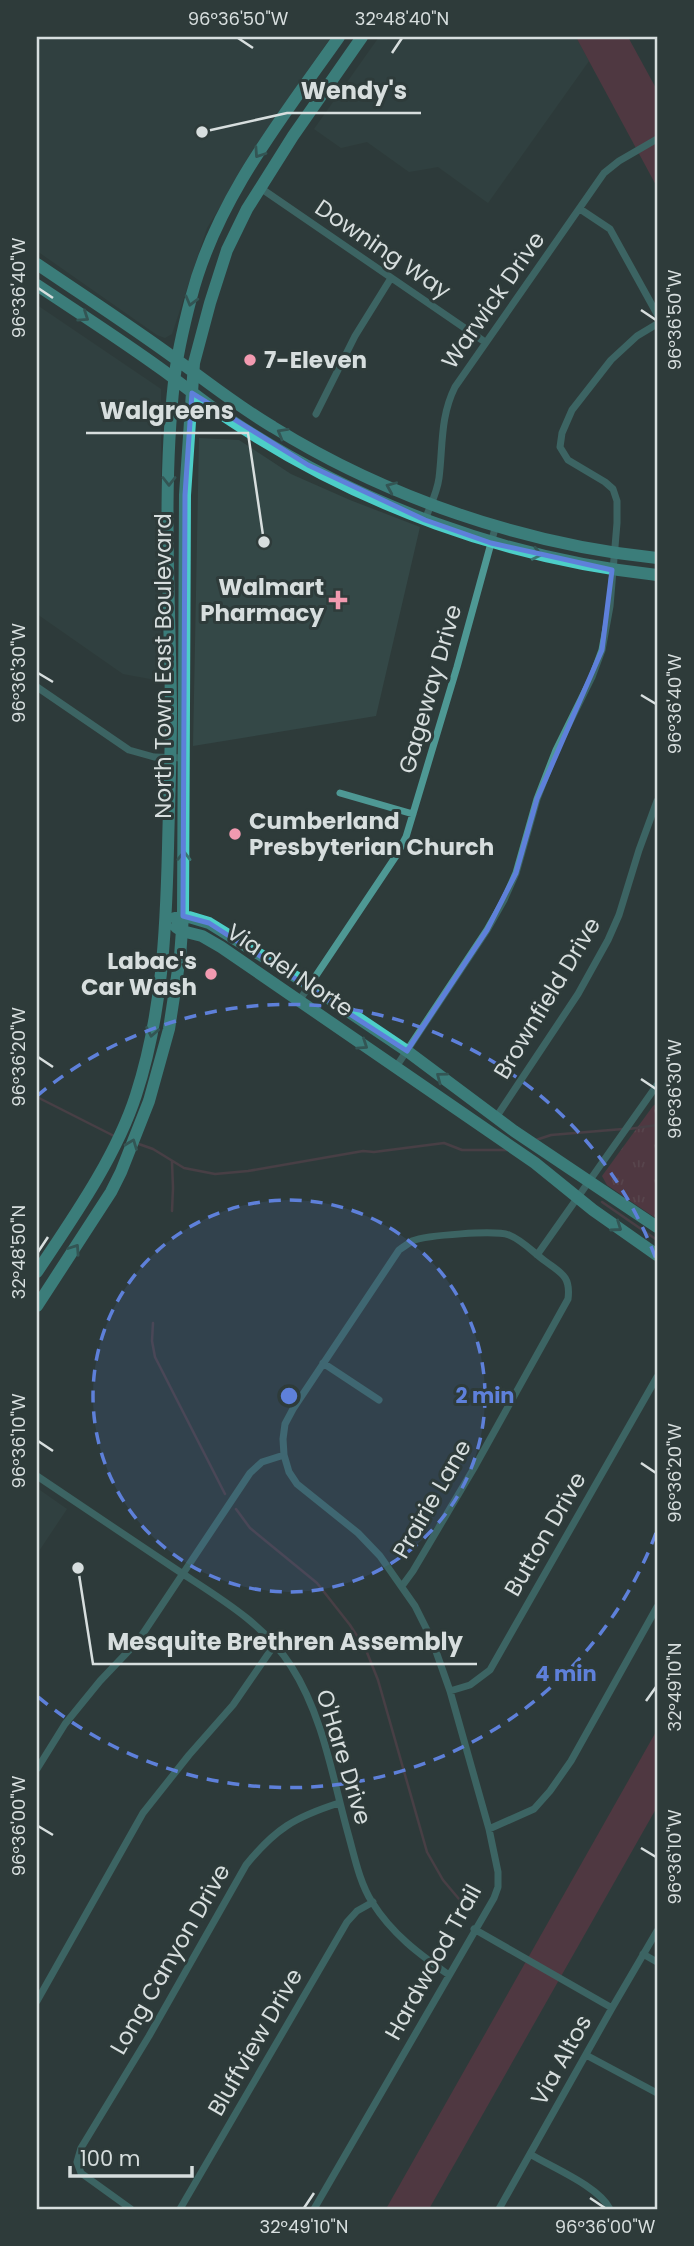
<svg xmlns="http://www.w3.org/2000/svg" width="694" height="2246" font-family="Poppins,sans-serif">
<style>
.built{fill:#344847}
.grass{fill:#793549}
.park{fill:url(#park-tufts)}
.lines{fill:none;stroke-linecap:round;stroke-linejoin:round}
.stream{stroke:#684553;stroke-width:2.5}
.street{stroke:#4e9894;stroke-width:7}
.secondary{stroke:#4dcec8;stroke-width:12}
.oneway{stroke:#3a7673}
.marked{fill:none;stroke:#5e80da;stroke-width:5;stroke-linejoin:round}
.ticks{fill:none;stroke:#d7dede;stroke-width:2.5}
.ring{fill:none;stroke:#5e80da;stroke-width:3.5;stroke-dasharray:12 9}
.poi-dot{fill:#f29ab0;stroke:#2e3b3a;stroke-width:2.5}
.labels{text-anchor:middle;stroke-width:6;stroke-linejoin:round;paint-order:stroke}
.street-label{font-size:23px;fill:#d7dede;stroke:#2e3b3a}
.poi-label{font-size:23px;font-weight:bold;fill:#d7dede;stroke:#2e3b3a;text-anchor:start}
.centre{fill:#5e80da;stroke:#2e3b3a;stroke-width:3.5}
.ring-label{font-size:21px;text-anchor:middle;font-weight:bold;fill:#5e80da;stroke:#2e3b3a;stroke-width:6;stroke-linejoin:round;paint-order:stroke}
.leader{fill:none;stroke:#d7dede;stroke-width:2.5}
.callout-dot{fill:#d7dede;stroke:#2e3b3a;stroke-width:2.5}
.callout-label{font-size:24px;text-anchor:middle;font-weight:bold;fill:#d7dede;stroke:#2e3b3a;stroke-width:6;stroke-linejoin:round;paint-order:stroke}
.neatline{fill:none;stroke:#d7dede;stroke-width:2.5}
.ticks-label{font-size:18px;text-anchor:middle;fill:#d7dede}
</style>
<defs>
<pattern id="park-tufts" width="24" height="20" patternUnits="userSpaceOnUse" patternTransform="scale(1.75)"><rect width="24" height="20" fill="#793549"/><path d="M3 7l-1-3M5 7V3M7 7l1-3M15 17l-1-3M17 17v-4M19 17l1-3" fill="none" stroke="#8b5263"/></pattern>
</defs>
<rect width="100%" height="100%" fill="#2e3b3a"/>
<path class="built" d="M37,37H331L276,116L207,228L172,334L165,338L157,335L37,251Z
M379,37H576L589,61L488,203L438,167L409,172L367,142L341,148L314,129Z
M37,305L161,389V681L123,674L37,614Z
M199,438L239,440L291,474L350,500L420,527L376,716L193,746Z
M37,1488L67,1509L37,1554Z"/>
<path class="grass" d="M576,37H628L657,90V187Z
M657,1730V1807L429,2209H386Z"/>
<path class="park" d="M657,1103V1219L607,1185L602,1176L653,1106Z"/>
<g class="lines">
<path class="stream" d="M37,1097L116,1137
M629,1129L657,1125
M536,1140L551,1135L623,1129
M136,1143L153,1149L184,1168L215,1174L248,1171L363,1151L374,1152L444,1143L462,1150H510
M172,1162L173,1188L172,1211
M602,1202L657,1240
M153,1323L152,1341L155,1357L225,1494
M236,1509L250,1528L317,1583L350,1625L366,1650L378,1680L427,1852L443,1880L469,1911"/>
<path class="street" d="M259,187L485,342
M580,209L610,229L657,314
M316,414L355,336L391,278
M425,520C430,506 437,493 439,478C443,446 440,417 455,387L604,173L619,161L657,139
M37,687L129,750L154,757L185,758
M340,793L413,814
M299,1001L396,856L406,837L457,667L496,525
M396,1067L487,930L504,900L516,873L537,799L556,750L592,677L602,650L610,606L617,523V501L613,489L605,482L568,460L560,447L562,433L572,410L611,360L637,336L657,324
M495,1119L578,994L608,940L619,915L639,850L657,801
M537,1255L657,1085
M323,1363L379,1400
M37,1476C82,1506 128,1537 174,1568C216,1596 263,1622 291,1666C324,1717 333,1781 349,1837C355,1859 360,1883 372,1902C392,1934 419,1954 449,1975
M450,1691L470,1685L490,1670L657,1377
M37,1769L65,1724L100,1681L138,1641L250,1473L262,1462L284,1455
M489,1829L534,1809L550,1791L571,1761L657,1607
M474,1929L612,2008
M643,1954L657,1962
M37,2001L143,1813L189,1755L233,1705L275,1644
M586,2055L657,2093
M530,2154C553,2168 598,2186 610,2209
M131,2209L81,2173L77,2162L81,2148L149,2036L246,1865C275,1829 295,1817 339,1803
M180,2209L347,1922L357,1911L373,1902
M314,2209L494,1898L498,1887V1872L489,1829L450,1691L432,1640L415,1606L380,1556L358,1533L297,1484L289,1472L284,1455L283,1439L285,1424L293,1409L399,1250C403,1247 408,1244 412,1241C427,1235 495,1230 509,1235C522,1240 534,1253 545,1261C561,1273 571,1276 568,1299L474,1468L413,1571L402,1586
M499,2209L612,2008L657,1931"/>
<path class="secondary" d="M37,264C84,296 132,327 177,360C209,383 239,407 273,427C386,497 525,545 657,558
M37,285C79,313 123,341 164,371C187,388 209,406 232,421C359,505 507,559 657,575
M175,918L189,917L209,923L309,985L407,1051L514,1131L657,1227
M176,927L182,931L202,936L221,947L535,1163L593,1210L657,1255
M37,1272C73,1218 116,1157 136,1095C162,1015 166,932 168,848C169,802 171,756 171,710C170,601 162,491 174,382C177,354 184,325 191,298C216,200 282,118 339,37
M37,1306L111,1192L121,1172L149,1101L169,1029L180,957L183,916L185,495L194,363L210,303L227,250L247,209L293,136L362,37"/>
</g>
<defs><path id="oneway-chevron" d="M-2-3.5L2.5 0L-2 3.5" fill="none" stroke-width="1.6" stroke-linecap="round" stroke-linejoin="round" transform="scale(1.75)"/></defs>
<g class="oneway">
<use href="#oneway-chevron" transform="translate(259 153) rotate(124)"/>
<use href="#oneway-chevron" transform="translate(191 301) rotate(105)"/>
<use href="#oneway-chevron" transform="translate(84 317) rotate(34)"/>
<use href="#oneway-chevron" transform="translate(282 433) rotate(-150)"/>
<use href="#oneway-chevron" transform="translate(169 481) rotate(90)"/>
<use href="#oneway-chevron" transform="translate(391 487) rotate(-157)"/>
<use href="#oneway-chevron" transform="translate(537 554) rotate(13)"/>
<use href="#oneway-chevron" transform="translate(184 856) rotate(-89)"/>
<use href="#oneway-chevron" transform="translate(152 1032) rotate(101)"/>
<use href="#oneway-chevron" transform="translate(363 1045) rotate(34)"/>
<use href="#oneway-chevron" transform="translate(441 1077) rotate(-143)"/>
<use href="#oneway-chevron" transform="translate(132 1144) rotate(-69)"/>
<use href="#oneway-chevron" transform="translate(617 1227) rotate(35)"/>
<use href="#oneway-chevron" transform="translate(75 1249) rotate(-56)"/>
</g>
<path d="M0 0H694V2246H0ZM192,393L308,465L425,520L491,543L612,570L602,650L537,799L516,873L487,930L407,1051L209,923L183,916L185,495Z" fill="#2e3b3a" fill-opacity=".55" fill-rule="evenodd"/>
<path class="marked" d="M192,393L308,465L425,520L491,543L612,570L602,650L537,799L516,873L487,930L407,1051L209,923L183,916L185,495Z"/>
<path class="ticks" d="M238,38L253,48M392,53L402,38M38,288L53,298M641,310L656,320M38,673L53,682M641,695L656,704M38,1057L53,1067M641,1079L656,1089M38,1252L48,1237M38,1441L53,1451M641,1463L656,1473M646,1701L656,1687M38,1826L53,1835M641,1848L656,1857M590,2198L605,2208M304,2208L314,2193"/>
<circle cx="289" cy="1396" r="196" fill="#5e80da" fill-opacity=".12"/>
<g class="ring">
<circle cx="289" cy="1396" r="196"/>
<path d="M656 1533A392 392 0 0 1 37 1696M37 1096A392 392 0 0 1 656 1259"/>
</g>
<g class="poi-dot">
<circle cx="250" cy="360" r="7"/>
<path d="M334.5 589.5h7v7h7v7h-7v7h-7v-7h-7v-7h7z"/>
<circle cx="235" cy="834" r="7"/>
<circle cx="211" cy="974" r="7"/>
</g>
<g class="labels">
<g class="street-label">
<text transform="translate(383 249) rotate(34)" y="8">Downing Way</text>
<text transform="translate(493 300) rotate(-55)" y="8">Warwick Drive</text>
<text transform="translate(163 666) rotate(-90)" y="8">North Town East Boulevard</text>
<text transform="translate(430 689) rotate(-74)" y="8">Gageway Drive</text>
<text transform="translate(290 970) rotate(34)" y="8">Via del Norte</text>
<text transform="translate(547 998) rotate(-59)" y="8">Brownfield Drive</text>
<text transform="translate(432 1499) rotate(-60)" y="8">Prairie Lane</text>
<text transform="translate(545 1534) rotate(-60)" y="8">Button Drive</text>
<text transform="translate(344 1757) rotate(73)" y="8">O'Hare Drive</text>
<text transform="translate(170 1959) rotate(-60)" y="8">Long Canyon Drive</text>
<text transform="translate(433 1962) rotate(-61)" y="8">Hardwood Trail</text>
<text transform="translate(255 2042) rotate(-60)" y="8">Bluffview Drive</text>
<text transform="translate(561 2060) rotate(-61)" y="8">Via Altos</text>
</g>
<g class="poi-label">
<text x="264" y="368">7-Eleven</text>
<text x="324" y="595" text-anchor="end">Walmart<tspan x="324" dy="26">Pharmacy</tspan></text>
<text x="249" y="829">Cumberland<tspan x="249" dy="26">Presbyterian Church</tspan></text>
<text x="197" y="969" text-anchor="end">Labac's<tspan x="197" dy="26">Car Wash</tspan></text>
</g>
</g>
<circle cx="289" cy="1396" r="10" class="centre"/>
<g class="ring-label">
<text x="485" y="1403">2 min</text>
<text x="566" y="1681">4 min</text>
</g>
<path class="leader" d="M202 132L287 113H421M264 542L248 433H86M78 1568L93 1664H477"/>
<g class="callout-dot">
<circle cx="202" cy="132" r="7"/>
<circle cx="264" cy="542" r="7"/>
<circle cx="78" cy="1568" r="7"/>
</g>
<g class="callout-label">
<text x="354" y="99">Wendy's</text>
<text x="167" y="419">Walgreens</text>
<text x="285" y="1650">Mesquite Brethren Assembly</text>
</g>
<rect width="694" height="2246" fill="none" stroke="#2e3b3a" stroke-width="77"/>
<path d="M70 2166v10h122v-10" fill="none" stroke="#d7dede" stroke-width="3.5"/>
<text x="80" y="2166" font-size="21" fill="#d7dede" stroke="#2e3b3a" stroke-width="5" paint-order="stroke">100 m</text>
<rect x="38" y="38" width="618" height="2170" class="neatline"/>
<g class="ticks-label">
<text x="238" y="25">96°36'50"W</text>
<text x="402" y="25">32°48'40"N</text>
<text transform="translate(19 288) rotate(-90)" y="6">96°36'40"W</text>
<text transform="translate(675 320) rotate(-90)" y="6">96°36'50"W</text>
<text transform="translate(19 673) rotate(-90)" y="6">96°36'30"W</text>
<text transform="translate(675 704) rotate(-90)" y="6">96°36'40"W</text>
<text transform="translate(19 1057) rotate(-90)" y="6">96°36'20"W</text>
<text transform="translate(675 1089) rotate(-90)" y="6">96°36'30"W</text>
<text transform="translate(19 1252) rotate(-90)" y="6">32°48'50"N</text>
<text transform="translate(19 1441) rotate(-90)" y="6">96°36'10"W</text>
<text transform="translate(675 1473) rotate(-90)" y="6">96°36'20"W</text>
<text transform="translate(675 1687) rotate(-90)" y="6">32°49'10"N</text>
<text transform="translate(19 1826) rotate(-90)" y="6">96°36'00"W</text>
<text transform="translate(675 1857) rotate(-90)" y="6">96°36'10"W</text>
<text x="304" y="2233">32°49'10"N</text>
<text x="605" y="2233">96°36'00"W</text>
</g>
</svg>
